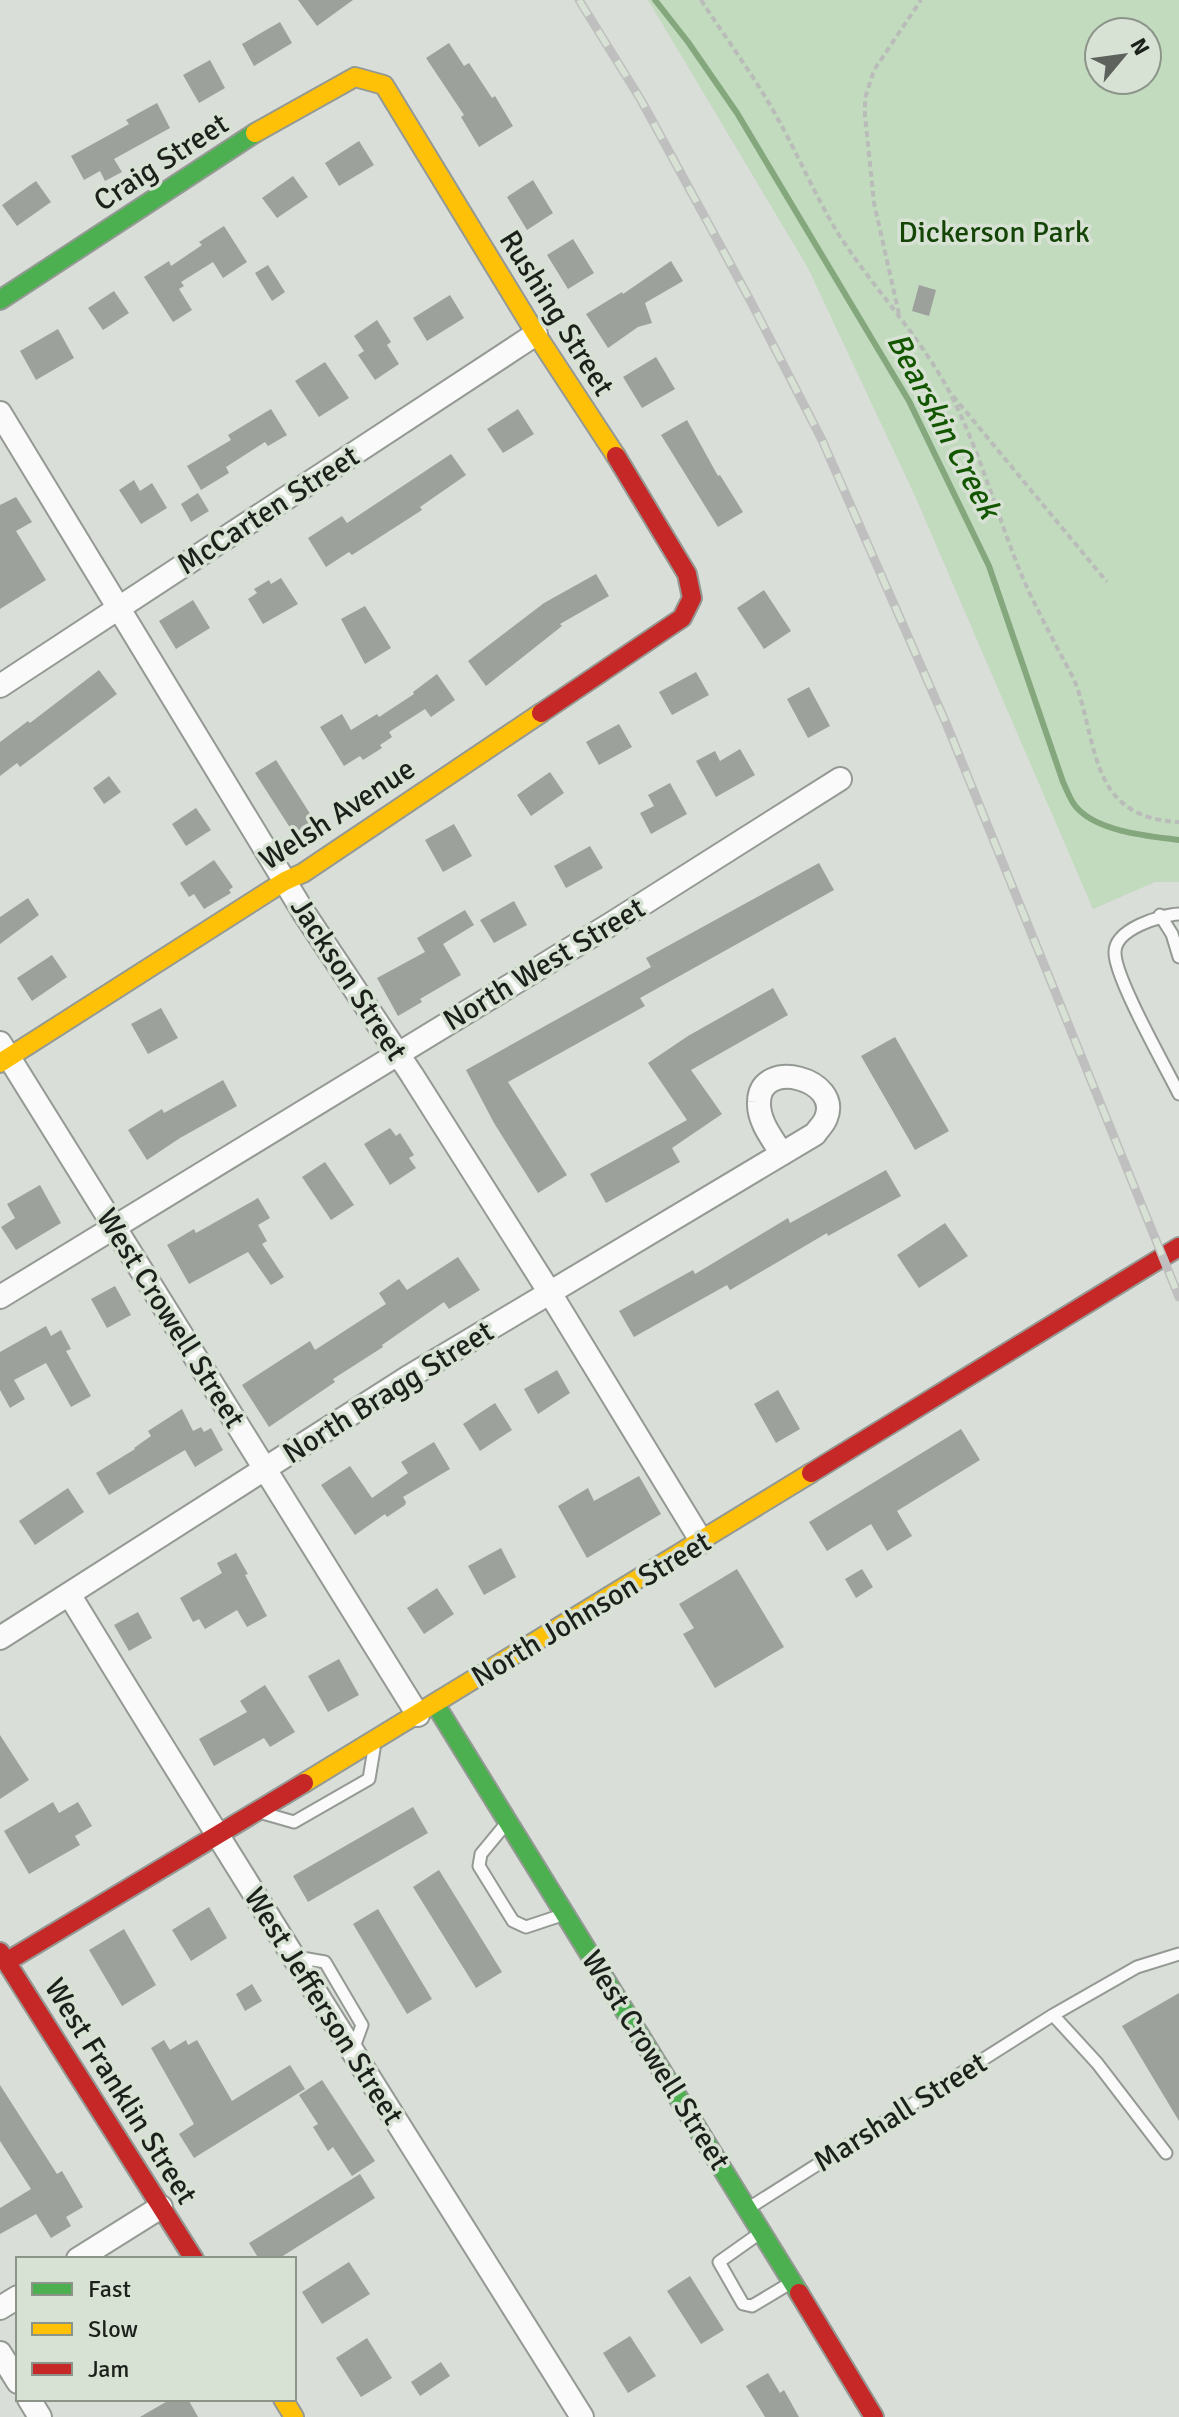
<svg xmlns="http://www.w3.org/2000/svg" width="1179" height="2417" font-family="Signika,sans-serif">
<style>
.green{fill:#c2dabe;fill-rule:evenodd}
.lines{fill:none;stroke-linecap:round;stroke-linejoin:round}
.stream{stroke:#84a77d;stroke-width:6}
.building{fill:#9ca19c}
.lane-casing{stroke:#959994;stroke-width:15}
.street-casing{stroke:#959994;stroke-width:26}
.fast-casing{stroke:#959994;stroke-width:22}
.slow-casing{stroke:#959994;stroke-width:22}
.jam-casing{stroke:#959994;stroke-width:22}
.path{stroke:#b9bcb9;stroke-width:4;stroke-dasharray:6 4;stroke-linecap:butt}
.lane{stroke:#f9faf9;stroke-width:11}
.street{stroke:#f9faf9;stroke-width:22}
.fast{stroke:#4caf50;stroke-width:18}
.slow{stroke:#ffc107;stroke-width:18}
.jam{stroke:#c62828;stroke-width:18}
.rail-casing{stroke:#bebfbe;stroke-width:9}
.rail{stroke:#d7e2d4;stroke-width:6;stroke-dasharray:18;stroke-linecap:butt}
.labels{text-anchor:middle;stroke-width:7;stroke-linejoin:round;paint-order:stroke}
.street-label{font-size:30px;fill:#1c201b;stroke:#d7e2d4}
.park-label{font-size:30px;fill:#144506;stroke:#d7e2d4}
.water-label{font-size:32px;font-style:italic;fill:#135600;stroke:#d7e2d4}
</style>
<rect width="100%" height="100%" fill="#d9ded8"/>
<path class="green" d="M648,0H1179V882H1155L1093,909L915,496L808,268ZM1099,32H1147V80H1099Z"/>
<g class="lines">
<path class="stream" d="M655,0L688,42L737,113L909,401L989,566L1063,782C1067,790 1071,803 1078,809C1100,832 1149,836 1179,840"/>
</g>
<path class="building" d="M298,0H353L317,26Z
M280,22L292,43L254,66L242,44Z
M449,43L464,66L469,63L492,98L495,96L513,126L479,147L461,117L464,115L426,58Z
M210,60L225,88L199,103L183,75Z
M157,103L170,128L114,159L122,172L105,181L100,171L84,180L71,156L129,124L126,120Z
M359,141L374,165L339,186L325,163Z
M293,176L308,197L277,218L262,198Z
M533,180L553,213L527,230L507,197Z
M36,181L51,202L17,226L2,205Z
M224,226L247,262L223,278L213,262L181,282L184,286L179,289L192,310L173,322L144,277L169,261L171,266L202,245L199,242Z
M573,239L594,273L568,289L547,255Z
M671,261L683,281L645,303L652,323L638,327L608,348L586,314L622,292L623,294Z
M268,265L285,292L272,301L255,273Z
M919,285L936,290L929,316L912,311Z
M114,291L129,313L103,330L88,308Z
M450,295L464,318L427,341L413,318Z
M377,320L391,342L387,345L399,364L375,380L358,355L364,351L354,336Z
M58,329L74,358L36,380L20,351Z
M656,357L675,389L642,408L623,377Z
M325,362L349,398L319,417L295,381Z
M271,409L287,435L268,446L265,442L226,467L229,473L201,490L187,466L231,440L228,435Z
M518,409L534,434L503,453L487,429Z
M687,420L718,476L720,475L743,512L718,527L661,435Z
M451,454L466,475L420,507L422,510L352,555L349,552L326,567L308,538L342,516L347,523Z
M134,480L140,491L152,483L167,508L141,524L119,490Z
M198,493L209,511L191,522L181,504Z
M16,497L32,522L16,531L46,580L0,609V505Z
M596,574L609,596L560,624L562,626L486,686L468,661L544,603Z
M281,578L298,604L263,624L248,599L257,593L254,589L269,580L271,584Z
M764,590L791,631L764,649L737,608Z
M193,600L210,628L176,649L159,621Z
M365,606L391,648L365,664L341,619Z
M99,670L117,694L20,767L17,763L0,776V742L28,721L30,723Z
M696,672L709,695L672,715L659,692Z
M437,674L455,700L431,717L425,709L389,732L392,737L380,745L382,748L363,760L360,756L344,766L320,727L342,714L351,730L377,714L379,717L414,694L413,692Z
M809,687L830,726L808,738L787,699Z
M619,724L632,747L599,765L586,742Z
M740,749L755,775L716,797L696,761L715,751L720,761Z
M276,760L314,820L294,834L255,773Z
M550,772L564,793L531,816L517,795Z
M109,776L121,792L104,804L93,788Z
M670,783L687,814L651,834L640,813L654,806L648,795Z
M196,808L211,830L186,846L172,824Z
M454,824L472,856L443,872L425,840Z
M590,846L603,868L566,888L554,866Z
M214,860L233,887L229,890L231,893L204,909L194,894L189,897L180,883Z
M819,863L834,890L640,998L645,1006L508,1082L567,1175L538,1193L494,1123L466,1070L651,967L646,958Z
M28,898L39,915L0,944V917Z
M514,901L527,925L494,943L480,920Z
M465,910L474,925L443,944L461,975L420,999L422,1002L398,1016L377,978L425,952L417,938Z
M52,955L67,977L32,1001L17,978Z
M773,988L788,1015L691,1070L722,1114L672,1148L680,1162L606,1203L590,1174L687,1120L648,1063L688,1036Z
M161,1008L178,1038L148,1054L131,1024Z
M895,1037L949,1131L915,1150L861,1056Z
M223,1080L237,1106L180,1138L147,1160L128,1130L162,1109L164,1113Z
M390,1128L396,1136L400,1133L414,1155L409,1158L416,1168L390,1185L364,1144Z
M325,1162L354,1205L331,1220L302,1177Z
M886,1170L901,1196L828,1236L827,1233L730,1290L727,1285L634,1337L619,1311L693,1270L695,1274L788,1218L790,1223Z
M40,1185L61,1223L16,1250L1,1227L15,1218L7,1204Z
M258,1198L270,1218L258,1225L267,1241L262,1244L284,1277L271,1285L248,1252L189,1284L167,1245L194,1229L196,1233Z
M945,1223L968,1256L919,1288L897,1255Z
M458,1257L480,1290L449,1309L444,1302L382,1345L383,1347L333,1379L335,1382L269,1427L242,1385L310,1341L315,1350L386,1304L379,1293L399,1279L407,1290Z
M115,1286L131,1315L107,1328L91,1299Z
M46,1326L51,1336L61,1330L71,1349L66,1351L91,1396L71,1407L46,1363L14,1380L25,1399L10,1408L0,1390V1352Z
M557,1370L570,1393L538,1414L524,1389Z
M778,1390L800,1429L776,1443L754,1404Z
M495,1403L512,1430L480,1451L463,1424Z
M182,1409L193,1431L201,1427L204,1432L211,1428L223,1450L195,1467L185,1450L109,1495L96,1473L135,1449L134,1448L151,1436L148,1431Z
M961,1429L980,1460L897,1511L912,1536L887,1551L871,1524L827,1551L809,1522Z
M434,1442L450,1469L403,1497L406,1502L405,1505L387,1517L385,1514L355,1535L321,1485L350,1466L372,1498L408,1473L401,1462Z
M639,1476L661,1514L587,1558L558,1506L588,1488L594,1501Z
M68,1488L84,1512L35,1545L19,1521Z
M501,1548L516,1577L484,1595L468,1566Z
M236,1553L248,1574L245,1575L267,1616L247,1627L237,1610L205,1629L199,1619L193,1622L180,1598L222,1573L217,1563Z
M737,1569L784,1647L715,1688L683,1634L694,1628L679,1604Z
M862,1569L873,1587L856,1598L845,1579Z
M437,1588L454,1614L424,1634L407,1608Z
M138,1612L152,1638L129,1651L114,1625Z
M339,1659L359,1695L328,1712L308,1676Z
M265,1685L295,1732L270,1747L264,1738L214,1766L199,1739L247,1712L240,1701Z
M0,1735L29,1780L0,1799Z
M53,1802L59,1813L78,1802L92,1826L75,1836L80,1845L29,1874L4,1831Z
M413,1807L428,1833L308,1902L293,1876Z
M439,1870L502,1972L476,1988L413,1887Z
M209,1907L227,1938L191,1961L172,1930Z
M378,1909L432,1999L407,2014L353,1924Z
M124,1929L156,1985L122,2006L89,1950Z
M252,1984L262,2001L245,2011L236,1994Z
M1179,1993V2121L1122,2026Z
M164,2040L170,2050L186,2040L188,2045L197,2040L232,2101L290,2065L305,2089L194,2158L179,2134L194,2124L151,2048Z
M322,2080L375,2161L352,2176L333,2147L328,2151L313,2127L318,2124L299,2095Z
M0,2085L57,2174L62,2171L83,2207L66,2217L71,2226L51,2238L36,2214L0,2234V2208L31,2189L0,2141Z
M360,2174L375,2198L278,2259H259L249,2243Z
M349,2262L370,2294L322,2324L302,2292Z
M690,2276L724,2330L701,2344L667,2291Z
M630,2336L656,2376L628,2393L603,2353Z
M367,2338L392,2378L361,2397L336,2358Z
M441,2362L450,2376L420,2396L411,2382Z
M768,2373L780,2393L784,2390L799,2417H765L746,2386Z
M171,2399H188L198,2417H140Z"/>
<g class="lines">
<defs>
<path id="lane" d="M1179,914C1161,915 1114,929 1115,953C1115,978 1165,1066 1179,1094
M1160,915L1172,934L1179,957
M266,1814L294,1822L369,1779L374,1749
M505,1825L481,1854L479,1866L513,1921L526,1927L562,1915
M296,1957L325,1962L362,2025L353,2050
M1053,2015L1097,2063L1166,2153
M752,2206L1053,2015L1137,1967L1179,1954
M760,2233L719,2262L743,2304L752,2306L792,2282"/>
<path id="street" d="M0,413L304,913L412,1075L550,1293L702,1542
M0,686L536,334
M0,1043L418,1715
M0,1297L611,924L840,779
M69,1594C237,1870 411,2143 582,2417
M0,1638L407,1378L815,1134C818,1129 824,1124 826,1118C842,1079 760,1057 759,1102C758,1121 772,1138 782,1154
M78,2259L161,2207
M0,2308L18,2297
M0,2353L18,2382
M29,2399L40,2417"/>
<path id="fast" d="M0,300L255,133
M435,1704L799,2293"/>
<path id="slow" d="M255,133L355,77L384,85L536,334L616,456
M0,1063L285,881L303,873L541,713
M304,1783L811,1473
M283,2399L294,2417"/>
<path id="jam" d="M541,713L682,618L692,598L687,574L616,456
M811,1473L1179,1247
M0,1952L194,2259
M6,1962L304,1783
M799,2293L874,2417"/>
</defs>
<use href="#lane" class="lane-casing"/>
<use href="#street" class="street-casing"/>
<use href="#fast" class="fast-casing"/>
<use href="#slow" class="slow-casing"/>
<use href="#jam" class="jam-casing"/>
<path class="path" d="M701,0C725,37 752,73 774,112C797,152 815,196 839,235C874,289 920,336 950,393C977,446 993,501 1014,556C1027,591 1044,622 1061,655C1066,665 1073,676 1077,687C1098,750 1092,818 1179,822
M899,314L874,203L865,115V98L874,70L921,0
M953,396L1107,582"/>
<use href="#lane" class="lane"/>
<use href="#street" class="street"/>
<use href="#fast" class="fast"/>
<use href="#slow" class="slow"/>
<use href="#jam" class="jam"/>
<defs>
<path id="rail" d="M579,0L641,100L750,300L822,440L946,723L1179,1297"/>
</defs>
<use href="#rail" class="rail-casing"/>
<use href="#rail" class="rail"/>
</g>
<g class="labels">
<g class="street-label">
<text transform="translate(161 162) rotate(-33)" y="10">Craig Street</text>
<text transform="translate(557 313) rotate(58)" y="10">Rushing Street</text>
<text transform="translate(268 510) rotate(-33)" y="10">McCarten Street</text>
<text transform="translate(337 814) rotate(-33)" y="10">Welsh Avenue</text>
<text transform="translate(544 964) rotate(-31)" y="10">North West Street</text>
<text transform="translate(349 979) rotate(57)" y="10">Jackson Street</text>
<text transform="translate(171 1318) rotate(58)" y="10">West Crowell Street</text>
<text transform="translate(388 1392) rotate(-32)" y="10">North Bragg Street</text>
<text transform="translate(591 1609) rotate(-31)" y="10">North Johnson Street</text>
<text transform="translate(324 2006) rotate(58)" y="10">West Jefferson Street</text>
<text transform="translate(656 2060) rotate(58)" y="10">West Crowell Street</text>
<text transform="translate(121 2091) rotate(58)" y="10">West Franklin Street</text>
<text transform="translate(900 2112) rotate(-32)" y="10">Marshall Street</text>
</g>
<g class="park-label">
<text x="994" y="242">Dickerson Park</text>
</g>
<g class="water-label">
<text transform="translate(944 425) rotate(62)" y="11">Bearskin Creek</text>
</g>
</g>
<rect x="16" y="2257" width="280" height="144" fill="#d7e2d4" stroke="#8c948a" stroke-width="2"/>
<rect x="32" y="2283" width="40" height="12" fill="#4caf50" stroke="#8c948a" stroke-width="2"/>
<text x="88" y="2297" font-size="24" fill="#1c201b">Fast</text>
<rect x="32" y="2323" width="40" height="12" fill="#ffc107" stroke="#8c948a" stroke-width="2"/>
<text x="88" y="2337" font-size="24" fill="#1c201b">Slow</text>
<rect x="32" y="2363" width="40" height="12" fill="#c62828" stroke="#8c948a" stroke-width="2"/>
<text x="88" y="2377" font-size="24" fill="#1c201b">Jam</text>
<g transform="translate(1123 56) rotate(61)"><circle r="38" fill="#d7e2d4" stroke="#8c948a" stroke-width="2"/>
<path d="M0-6L14 30L0 20L-14 30Z" fill="#5e625d"/>
<text y="-12" font-size="22" font-weight="bold" text-anchor="middle" fill="#1c201b">N</text>
</g>
</svg>
